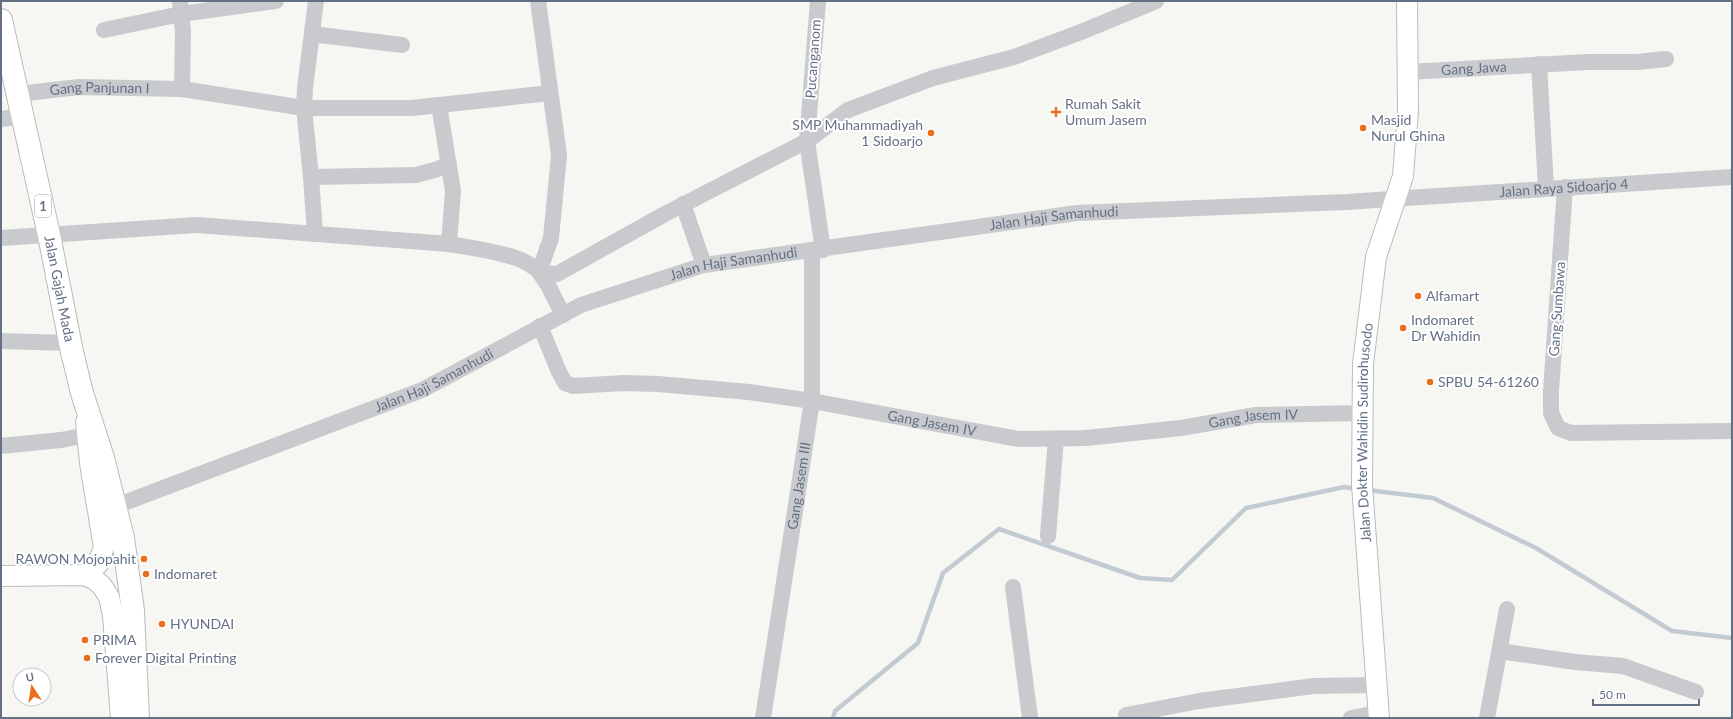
<svg xmlns="http://www.w3.org/2000/svg" width="1733" height="719" font-family="Lato,sans-serif">
<style>
.lines{fill:none;stroke-linecap:round;stroke-linejoin:round}
.stream{stroke:#c3cbd2;stroke-width:4.5}
.major-casing{stroke:#b8bbc0;stroke-width:22}
.highway-casing{stroke:#b8babe;stroke-width:24}
.minor{stroke:#c8cace;stroke-width:16}
.major{stroke:#fff;stroke-width:20}
.highway{stroke:#fff;stroke-width:22}
.poi-dot{fill:#eb6d1e;stroke:#fff;stroke-width:1.5}
.labels{text-anchor:middle;stroke-width:4;stroke-linejoin:round;paint-order:stroke}
.shield{fill:#fff;stroke:#929caa;stroke-width:1}
.shield-label{font-size:13px;font-weight:bold;fill:#647185}
.street-label{font-size:14px;fill:#647185;stroke:#fff}
.poi-label{font-size:14px;fill:#647185;stroke:#fff;text-anchor:start}
</style>
<rect width="100%" height="100%" fill="#f6f6f2"/>
<g class="lines">
<path class="stream" d="M1367,490L1433,498L1536,548L1672,631L1732,638
M833,718L835,711L918,643L943,573L999,529L1140,578L1172,580L1246,508L1344,487L1358,489"/>
<defs>
<g id="major">
<path d="M84,575L98,564L104,547L90,463L86,422"/>
<path d="M1,576L84,575L94,579L102,586L109,597L113,615L121,718"/>
<path id="s6" d="M1379,718L1362,485L1363,364L1376,257L1403,176L1408,111L1407,1"/>
</g>
<g id="highway">
<path id="s7" d="M1,20L49,235L72,352L82,393L103,458L123,538L133,611L138,718"/>
</g>
</defs>
<use href="#major" class="major-casing"/>
<use href="#highway" class="highway-casing"/>
<g class="minor">
<path d="M180,1L183,32L182,89"/>
<path d="M538,1L559,155L551,238L539,272"/>
<path d="M818,1L807,141L823,250"/>
<path d="M104,30L181,14L276,1"/>
<path d="M312,34L402,45"/>
<path d="M1539,64L1546,188"/>
<path id="s1" d="M1408,72L1588,62H1637L1666,59"/>
<path id="s2" d="M18,94L79,87L182,89L304,108H412L550,93"/>
<path d="M439,105L453,191L449,244"/>
<path d="M1,119L23,116"/>
<path d="M311,177L416,175L435,170L449,164"/>
<path d="M1565,187L1551,391V413L1558,428L1571,433L1732,431"/>
<path d="M683,204L704,265"/>
<path d="M315,234L311,177L304,108L305,88L316,1"/>
<path d="M1,238L197,225L449,244C472,248 495,251 516,258C532,263 538,275 557,274L663,215L807,141L848,110L933,78L1014,57L1081,32L1156,1"/>
<path d="M539,272L548,285L563,315"/>
<path id="s3" d="M540,326L559,372L565,383L573,386L624,383L658,384L749,392L812,401L1018,439L1086,438L1181,428L1256,415L1362,413"/>
<path d="M1,341L70,343"/>
<path d="M1,446L61,440L87,435"/>
<path id="s4" d="M116,506L422,390L581,305L704,265L1077,213L1346,202L1732,177"/>
<path d="M1048,536L1056,439"/>
<path d="M1013,587L1030,718"/>
<path d="M1500,651L1575,662L1623,666L1696,692"/>
<path d="M1126,715L1199,701L1314,686L1375,685"/>
<path id="s5" d="M763,718L812,401V251"/>
<path d="M1351,718L1378,713"/>
<path d="M1487,718L1507,609"/>
</g>
<use href="#major" class="major"/>
<use href="#highway" class="highway"/>
</g>
<g class="poi-dot">
<path d="M1054 106h4v4h4v4h-4v4h-4v-4h-4v-4h4z"/>
<circle cx="1363" cy="128" r="4"/>
<circle cx="931" cy="133" r="4"/>
<circle cx="1418" cy="296" r="4"/>
<circle cx="1403" cy="328" r="4"/>
<circle cx="1430" cy="382" r="4"/>
<circle cx="144" cy="559" r="4"/>
<circle cx="146" cy="574" r="4"/>
<circle cx="162" cy="624" r="4"/>
<circle cx="85" cy="640" r="4"/>
<circle cx="87" cy="658" r="4"/>
</g>
<g class="labels">
<rect class="shield" x="35" y="195" width="16" height="22" rx="3"/>
<g class="shield-label">
<text x="43" y="211">1</text>
</g>
<g class="street-label">
<text transform="translate(813 59) rotate(-86)" y="5">Pucanganom</text>
<text dy="5" stroke="none"><textPath href="#s1" startOffset="66">Gang Jawa</textPath></text>
<text dy="5" stroke="none"><textPath href="#s2" startOffset="82">Gang Panjunan I</textPath></text>
<text dy="5" stroke="none"><textPath href="#s4" startOffset="1501">Jalan Raya Sidoarjo 4</textPath></text>
<text dy="5" stroke="none"><textPath href="#s4" startOffset="990">Jalan Haji Samanhudi</textPath></text>
<text dy="5" stroke="none"><textPath href="#s4" startOffset="666">Jalan Haji Samanhudi</textPath></text>
<text dy="5" stroke="none"><textPath href="#s7" startOffset="275">Jalan Gajah Mada</textPath></text>
<text transform="translate(1557 309) rotate(-86)" y="5">Gang Sumbawa</text>
<text dy="5" stroke="none"><textPath href="#s4" startOffset="342">Jalan Haji Samanhudi</textPath></text>
<text dy="5" stroke="none"><textPath href="#s3" startOffset="757">Gang Jasem IV</textPath></text>
<text dy="5" stroke="none"><textPath href="#s3" startOffset="433">Gang Jasem IV</textPath></text>
<text dy="5" stroke="none"><textPath href="#s6" startOffset="286">Jalan Dokter Wahidin Sudirohusodo</textPath></text>
<text dy="5" stroke="none"><textPath href="#s5" startOffset="235">Gang Jasem III</textPath></text>
</g>
<g class="poi-label">
<text x="1065" y="109">Rumah Sakit<tspan x="1065" dy="16">Umum Jasem</tspan></text>
<text x="1371" y="125">Masjid<tspan x="1371" dy="16">Nurul Ghina</tspan></text>
<text x="923" y="130" text-anchor="end">SMP Muhammadiyah<tspan x="923" dy="16">1 Sidoarjo</tspan></text>
<text x="1426" y="301">Alfamart</text>
<text x="1411" y="325">Indomaret<tspan x="1411" dy="16">Dr Wahidin</tspan></text>
<text x="1438" y="387">SPBU 54-61260</text>
<text x="136" y="564" text-anchor="end">RAWON Mojopahit</text>
<text x="154" y="579">Indomaret</text>
<text x="170" y="629">HYUNDAI</text>
<text x="93" y="645">PRIMA</text>
<text x="95" y="663">Forever Digital Printing</text>
</g>
</g>
<rect width="1733" height="719" fill="none" stroke="#647185" stroke-width="4"/>
<g transform="translate(32 687) rotate(348)"><circle r="19" fill="#ffffff" stroke="#c1c6ce"/>
<path d="M0-3L7 15L0 10L-7 15Z" fill="#eb6d1e"/>
<text y="-6" font-size="11" font-weight="bold" text-anchor="middle" fill="#647185">U</text>
</g>
<path d="M1593 699v6h106v-6" fill="none" stroke="#647185" stroke-width="2"/>
<text x="1599" y="699" font-size="12" fill="#647185" stroke="#ffffff" stroke-width="3" paint-order="stroke">50 m</text>
</svg>
